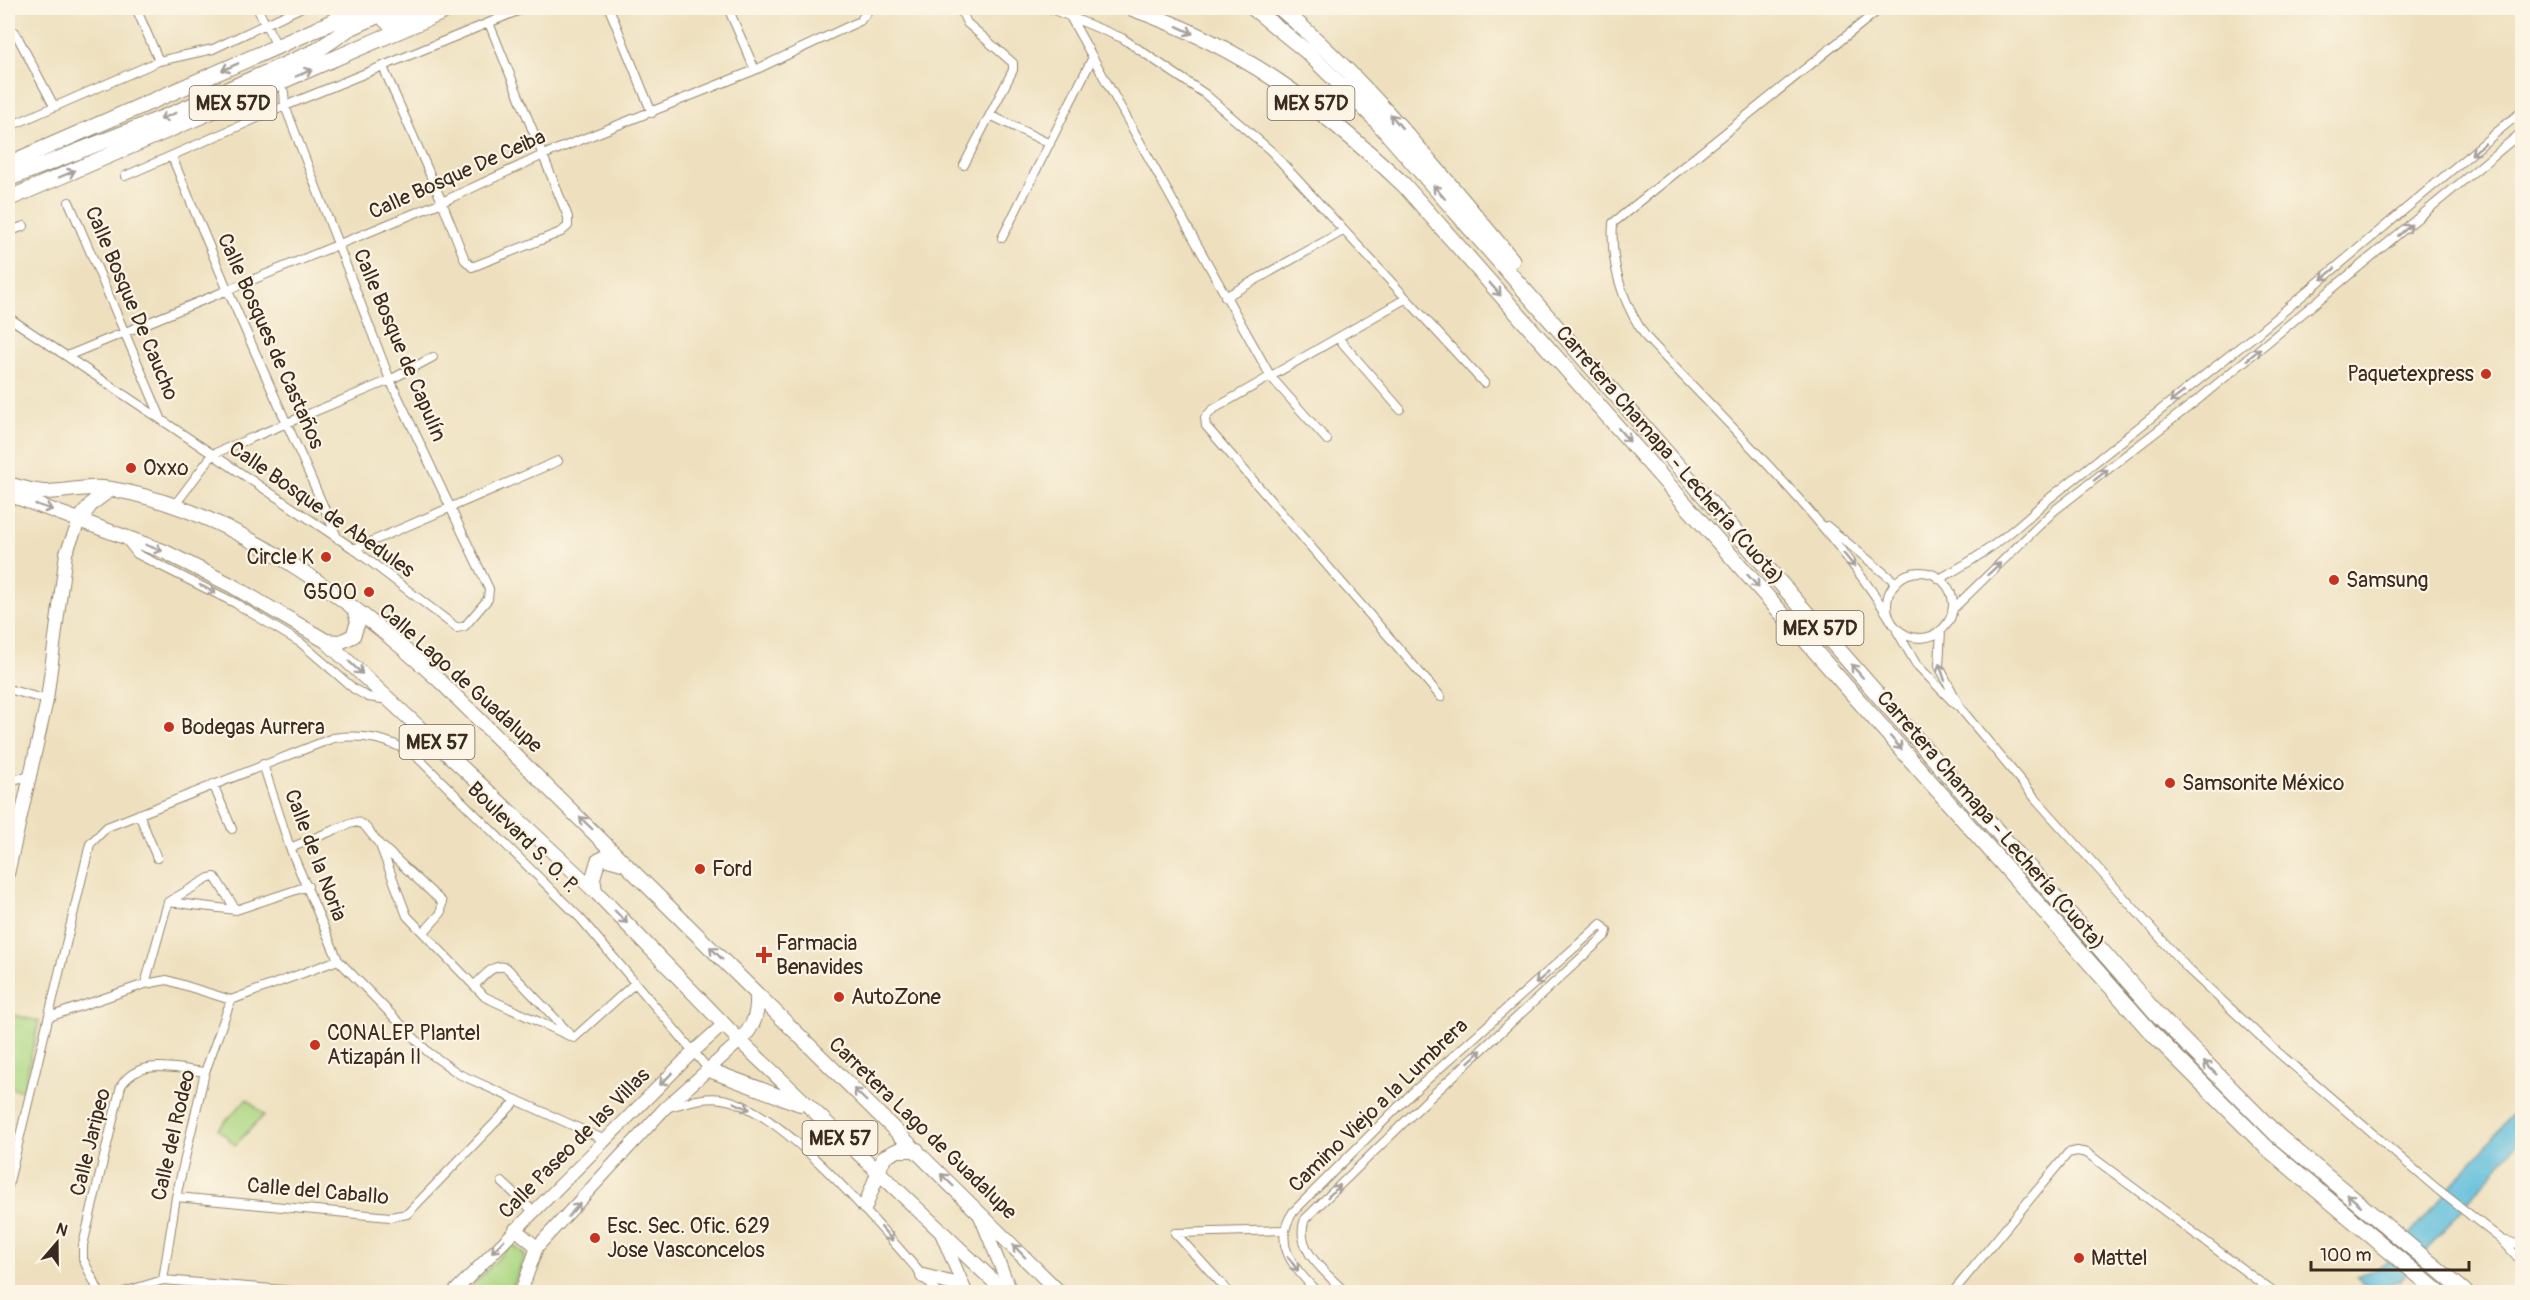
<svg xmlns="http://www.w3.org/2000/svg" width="2530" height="1300" font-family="Pangolin,sans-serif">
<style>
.green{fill:#acd783;stroke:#748050;stroke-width:1.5}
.water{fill:#5ebedc;stroke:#4c747d;stroke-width:1.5}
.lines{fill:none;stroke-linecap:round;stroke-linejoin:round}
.street-casing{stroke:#94856e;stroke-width:10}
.secondary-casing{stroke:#94856e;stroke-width:14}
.primary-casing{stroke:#94856e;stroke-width:16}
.highway-casing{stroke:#94856e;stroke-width:17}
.street{stroke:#fff;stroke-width:8}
.secondary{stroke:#fff;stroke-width:12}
.primary{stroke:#fff;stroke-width:14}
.highway{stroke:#fff;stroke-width:15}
.oneway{stroke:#a79f9a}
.poi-dot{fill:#c8321e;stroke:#fcf5e5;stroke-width:2}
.labels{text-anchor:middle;stroke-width:4.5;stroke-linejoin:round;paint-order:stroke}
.shield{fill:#fcf5e5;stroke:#75675a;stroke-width:1.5}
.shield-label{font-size:20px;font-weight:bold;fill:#3b2a1e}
.street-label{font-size:21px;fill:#3b2a1e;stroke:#fcf5e5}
.poi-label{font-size:21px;fill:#3b2a1e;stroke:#fcf5e5;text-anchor:start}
</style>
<rect width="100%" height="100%" fill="#fcf5e5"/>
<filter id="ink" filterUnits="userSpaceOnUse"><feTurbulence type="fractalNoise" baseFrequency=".0167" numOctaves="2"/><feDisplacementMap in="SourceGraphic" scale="12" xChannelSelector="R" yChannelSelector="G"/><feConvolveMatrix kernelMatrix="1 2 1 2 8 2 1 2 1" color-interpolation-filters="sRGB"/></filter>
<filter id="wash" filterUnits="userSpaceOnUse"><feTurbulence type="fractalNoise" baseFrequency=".008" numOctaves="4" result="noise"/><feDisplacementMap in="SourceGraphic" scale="24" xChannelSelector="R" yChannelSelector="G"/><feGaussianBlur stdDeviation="1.35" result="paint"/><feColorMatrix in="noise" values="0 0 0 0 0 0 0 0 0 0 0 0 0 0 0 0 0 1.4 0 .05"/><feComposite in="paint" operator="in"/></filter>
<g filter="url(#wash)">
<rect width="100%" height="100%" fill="#eee0be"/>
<path class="green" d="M8,1014L39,1021L23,1091L8,1087Z
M247,1099L264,1115L235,1145L218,1129Z
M512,1244L525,1255L511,1292H466Z"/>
<path class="water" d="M2522,1103V1138L2400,1281L2382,1287L2363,1285L2357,1277L2385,1264Z"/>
</g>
<g filter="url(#ink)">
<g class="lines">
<defs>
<path id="street" d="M136,8L159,61
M257,8L274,40
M609,8L652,113
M728,8L755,70
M960,8L967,23L1013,63V70L964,165
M1049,8L1122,38L1205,94L1271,151L1484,383
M1881,8L1613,223C1610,265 1622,302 1646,337C1730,427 1823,513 1889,617
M1068,13L1271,377L1327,440
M15,32L54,106
M383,67L442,202L465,260L472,267L561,232L568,226V217L489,23
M992,116L1050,144
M8,127L159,61L213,49L300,8
M172,157L228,291L338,539
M125,176L285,106L525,8
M69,202L161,418
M8,232L24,226
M1002,238L1092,59
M1225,297L1343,231
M1405,299L1212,410L1205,418L1206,426L1441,697
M8,317L354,549L457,628L465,626L488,599L489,589L390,380L285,106L284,92
M1339,339L1400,409
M67,356L442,202L543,155L755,70L860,21L870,8
M174,506L213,454L390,380L433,357
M1827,526L1895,582
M125,539L137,554L235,603L301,643L354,689L368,697L389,700
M354,549L558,461
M1887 605a33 33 0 1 1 66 0a33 33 0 1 1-66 0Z
M1939,579C1983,556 2010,534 2046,501L2259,332L2522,111
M1952,610L2055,510L2200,398L2522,132
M1941,630L1939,666L1961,709L2035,798L2188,969L2273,1048L2436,1188L2502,1240L2522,1262
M1897,631L1916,664L1956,705
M8,689L47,700
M263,764L290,848L338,960L428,1052L459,1074L605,1140
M8,780L29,777
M213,784L232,829
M139,814L157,858
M383,847L442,902L441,913L424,932
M290,848L349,824L357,822L364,825L380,845L407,916L485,997L574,1038
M168,902L236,910L308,886
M145,984L168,902L209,878L215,877L236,910
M474,986C483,977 494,962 507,968L570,1034
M49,1017L145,984L167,980L231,1000L338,960
M574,1038L635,983
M668,1107C685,1103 704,1096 722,1099C786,1108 893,1243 937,1292
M502,1182L533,1211
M8,1186L90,844L107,827L333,738C364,734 386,738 414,754L581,919L709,1070
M176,1197L390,1217L407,1214L517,1100
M1175,1233L1284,1230
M1175,1233L1229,1292
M2502,1240L2522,1245
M163,1280L176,1197L205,1072L231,1000
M99,1292L83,1259V1245L121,1086C139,1057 175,1069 205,1072
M124,1292L163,1280L308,1292
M1317,1292C1295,1268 1271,1245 1293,1212L1412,1093L1601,924L1607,931L1606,935L1423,1104L1305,1219C1293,1249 1327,1273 1345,1292
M1953,1292L2068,1153L2077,1151L2087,1153L2273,1292"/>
<path id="secondary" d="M8,874L47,700L66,553L80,519
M980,1216L1011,1292
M515,1229L537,1247
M941,1233L966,1292
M454,1292L693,1052L724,1024
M521,1292L537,1247L665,1108L740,1041"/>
<path id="primary" d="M8,484C18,487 32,491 43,492C67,492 86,485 111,489C234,510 351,599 441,682L1059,1292
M8,494L163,551L231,585L326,641L595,891L740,1041L1005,1292
M80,519L92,503L111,489
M326,641L340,642L353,636L358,622L354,609
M595,891L593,878L598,861L604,858L626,864
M740,1041C754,1026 758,1015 757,994
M709,1070L800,1104
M865,1207L884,1157L898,1150H917
M923,1276L962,1286"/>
<path id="highway" d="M1131,8C1243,47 1319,105 1404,185L2149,1030L2266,1147L2438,1292
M1253,8L1306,51L1373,117L2157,1014L2277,1135L2465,1292
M1280,8C1368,82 1439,172 1512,260
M386,21L417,8
M8,164L315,30L360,8
M8,179L170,115L318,50L348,29L395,8
M8,199L452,8"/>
</defs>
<use href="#street" class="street-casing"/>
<use href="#secondary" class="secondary-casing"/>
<use href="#primary" class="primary-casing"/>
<use href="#highway" class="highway-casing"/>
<use href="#street" class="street"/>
<use href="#secondary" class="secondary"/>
<use href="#primary" class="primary"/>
<use href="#highway" class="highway"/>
</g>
<defs><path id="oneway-shaft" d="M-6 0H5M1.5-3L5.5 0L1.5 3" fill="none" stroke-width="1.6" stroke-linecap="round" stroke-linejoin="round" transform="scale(1.5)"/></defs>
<g class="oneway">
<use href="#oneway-shaft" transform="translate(1185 30) rotate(25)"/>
<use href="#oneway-shaft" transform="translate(230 67) rotate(156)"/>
<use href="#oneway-shaft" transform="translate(304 73) rotate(-23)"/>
<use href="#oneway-shaft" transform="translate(168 116) rotate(158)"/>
<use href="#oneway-shaft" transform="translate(1396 121) rotate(-130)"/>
<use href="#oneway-shaft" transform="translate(2478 149) rotate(140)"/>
<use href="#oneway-shaft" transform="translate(67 174) rotate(-23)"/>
<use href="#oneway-shaft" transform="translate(1439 192) rotate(-131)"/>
<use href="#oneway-shaft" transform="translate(2405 230) rotate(-40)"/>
<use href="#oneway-shaft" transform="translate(2328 274) rotate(140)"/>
<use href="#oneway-shaft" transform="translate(1495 289) rotate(49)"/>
<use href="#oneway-shaft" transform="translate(2254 354) rotate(-40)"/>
<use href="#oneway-shaft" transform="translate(2177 397) rotate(142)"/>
<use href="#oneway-shaft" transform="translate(1624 435) rotate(49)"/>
<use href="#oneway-shaft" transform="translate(2101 475) rotate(-38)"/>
<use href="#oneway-shaft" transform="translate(44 507) rotate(19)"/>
<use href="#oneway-shaft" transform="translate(154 548) rotate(21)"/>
<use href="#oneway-shaft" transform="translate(1849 560) rotate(51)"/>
<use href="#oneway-shaft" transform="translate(1994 569) rotate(-42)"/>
<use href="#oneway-shaft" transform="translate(1753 581) rotate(49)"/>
<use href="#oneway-shaft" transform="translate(208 589) rotate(26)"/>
<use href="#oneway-shaft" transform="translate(356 668) rotate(43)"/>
<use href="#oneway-shaft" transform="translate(1857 671) rotate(-131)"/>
<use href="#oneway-shaft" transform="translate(1942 672) rotate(-109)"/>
<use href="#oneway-shaft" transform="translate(1896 743) rotate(49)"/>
<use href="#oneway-shaft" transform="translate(586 823) rotate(-136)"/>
<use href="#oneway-shaft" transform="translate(621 917) rotate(46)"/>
<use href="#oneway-shaft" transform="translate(716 953) rotate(-135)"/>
<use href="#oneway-shaft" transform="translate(1542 978) rotate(139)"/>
<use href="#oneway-shaft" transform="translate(1475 1056) rotate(-43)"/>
<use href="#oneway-shaft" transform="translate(2210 1068) rotate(-135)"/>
<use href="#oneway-shaft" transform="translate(666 1079) rotate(135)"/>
<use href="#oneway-shaft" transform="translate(860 1095) rotate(-136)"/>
<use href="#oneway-shaft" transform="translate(742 1106) rotate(24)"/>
<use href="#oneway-shaft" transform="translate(947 1180) rotate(-136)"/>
<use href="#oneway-shaft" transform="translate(1334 1191) rotate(-44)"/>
<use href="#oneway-shaft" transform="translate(2354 1200) rotate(-140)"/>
<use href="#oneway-shaft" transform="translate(574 1210) rotate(-48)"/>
<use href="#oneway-shaft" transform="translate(887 1234) rotate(50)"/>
<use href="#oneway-shaft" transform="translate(498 1246) rotate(134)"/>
<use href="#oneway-shaft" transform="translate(1019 1251) rotate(-134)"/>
<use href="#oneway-shaft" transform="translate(1293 1264) rotate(54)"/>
</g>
</g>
<g class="poi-dot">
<circle cx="2486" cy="374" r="6"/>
<circle cx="131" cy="468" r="6"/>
<circle cx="326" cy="557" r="6"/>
<circle cx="2334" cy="580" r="6"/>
<circle cx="369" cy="592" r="6"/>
<circle cx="169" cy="727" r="6"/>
<circle cx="2170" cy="783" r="6"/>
<circle cx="700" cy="869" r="6"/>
<path d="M761 946h6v6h6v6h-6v6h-6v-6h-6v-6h6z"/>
<circle cx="839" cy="997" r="6"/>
<circle cx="315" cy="1045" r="6"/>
<circle cx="595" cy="1238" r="6"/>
<circle cx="2079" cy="1258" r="6"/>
</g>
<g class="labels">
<g class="shield">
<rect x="189.5" y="86" width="87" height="34" rx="4.5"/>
<rect x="1267.5" y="86" width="87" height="34" rx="4.5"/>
<rect x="1776.5" y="611" width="87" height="34" rx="4.5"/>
<rect x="399.5" y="725" width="75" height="34" rx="4.5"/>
<rect x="802.5" y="1121" width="75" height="34" rx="4.5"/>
</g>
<g class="shield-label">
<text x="233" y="110">MEX 57D</text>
<text x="1311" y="110">MEX 57D</text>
<text x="1820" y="635">MEX 57D</text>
<text x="437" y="749">MEX 57</text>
<text x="840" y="1145">MEX 57</text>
</g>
<g class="street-label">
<text transform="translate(457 174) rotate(-24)" y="7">Calle Bosque De Ceiba</text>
<text transform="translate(132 303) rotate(67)" y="7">Calle Bosque De Caucho</text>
<text transform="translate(271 341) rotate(66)" y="7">Calle Bosques de Castaños</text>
<text transform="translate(400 345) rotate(67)" y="7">Calle Bosque de Capulín</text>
<text transform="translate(1670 455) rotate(49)" y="7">Carretera Chamapa - Lechería (Cuota)</text>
<text transform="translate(322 509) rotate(35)" y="7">Calle Bosque de Abedules</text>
<text transform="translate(461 678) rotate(42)" y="7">Calle Lago de Guadalupe</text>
<text transform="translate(1991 820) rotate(49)" y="7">Carretera Chamapa - Lechería (Cuota)</text>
<text transform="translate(523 837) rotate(45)" y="7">Boulevard S. O. P.</text>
<text transform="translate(316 855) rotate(69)" y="7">Calle de la Noria</text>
<text transform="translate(1378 1105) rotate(-44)" y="7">Camino Viejo a la Lumbrera</text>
<text transform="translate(923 1128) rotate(44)" y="7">Carretera Lago de Guadalupe</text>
<text transform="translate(173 1135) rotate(-77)" y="7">Calle del Rodeo</text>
<text transform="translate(90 1142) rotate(-76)" y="7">Calle Jaripeo</text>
<text transform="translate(574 1143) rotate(-45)" y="7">Calle Paseo de las Villas</text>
<text transform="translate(318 1191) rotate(5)" y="7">Calle del Caballo</text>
</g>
<g class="poi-label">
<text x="2474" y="381" text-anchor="end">Paquetexpress</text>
<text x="143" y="475">Oxxo</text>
<text x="314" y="564" text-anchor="end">Circle K</text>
<text x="2346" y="587">Samsung</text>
<text x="357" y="599" text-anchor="end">G500</text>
<text x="181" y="734">Bodegas Aurrera</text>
<text x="2182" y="790">Samsonite México</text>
<text x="712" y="876">Ford</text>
<text x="776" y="950">Farmacia<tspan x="776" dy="24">Benavides</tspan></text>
<text x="851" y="1004">AutoZone</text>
<text x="327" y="1040">CONALEP Plantel<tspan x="327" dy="24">Atizapán II</tspan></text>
<text x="607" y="1233">Esc. Sec. Ofic. 629<tspan x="607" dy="24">Jose Vasconcelos</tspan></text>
<text x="2091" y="1265">Mattel</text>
</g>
</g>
<rect width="2530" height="1300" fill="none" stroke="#fcf5e5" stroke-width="30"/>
<g transform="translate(57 1243) rotate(20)" stroke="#fcf5e5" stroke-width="4.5" paint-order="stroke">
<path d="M0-4.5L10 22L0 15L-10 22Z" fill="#3b2a1e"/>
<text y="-9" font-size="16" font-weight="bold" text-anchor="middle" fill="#3b2a1e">N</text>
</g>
<path d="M2311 1261v9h158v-9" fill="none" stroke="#3b2a1e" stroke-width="3"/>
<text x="2320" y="1261" font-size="18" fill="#3b2a1e" stroke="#fcf5e5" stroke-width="4.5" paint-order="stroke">100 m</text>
</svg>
